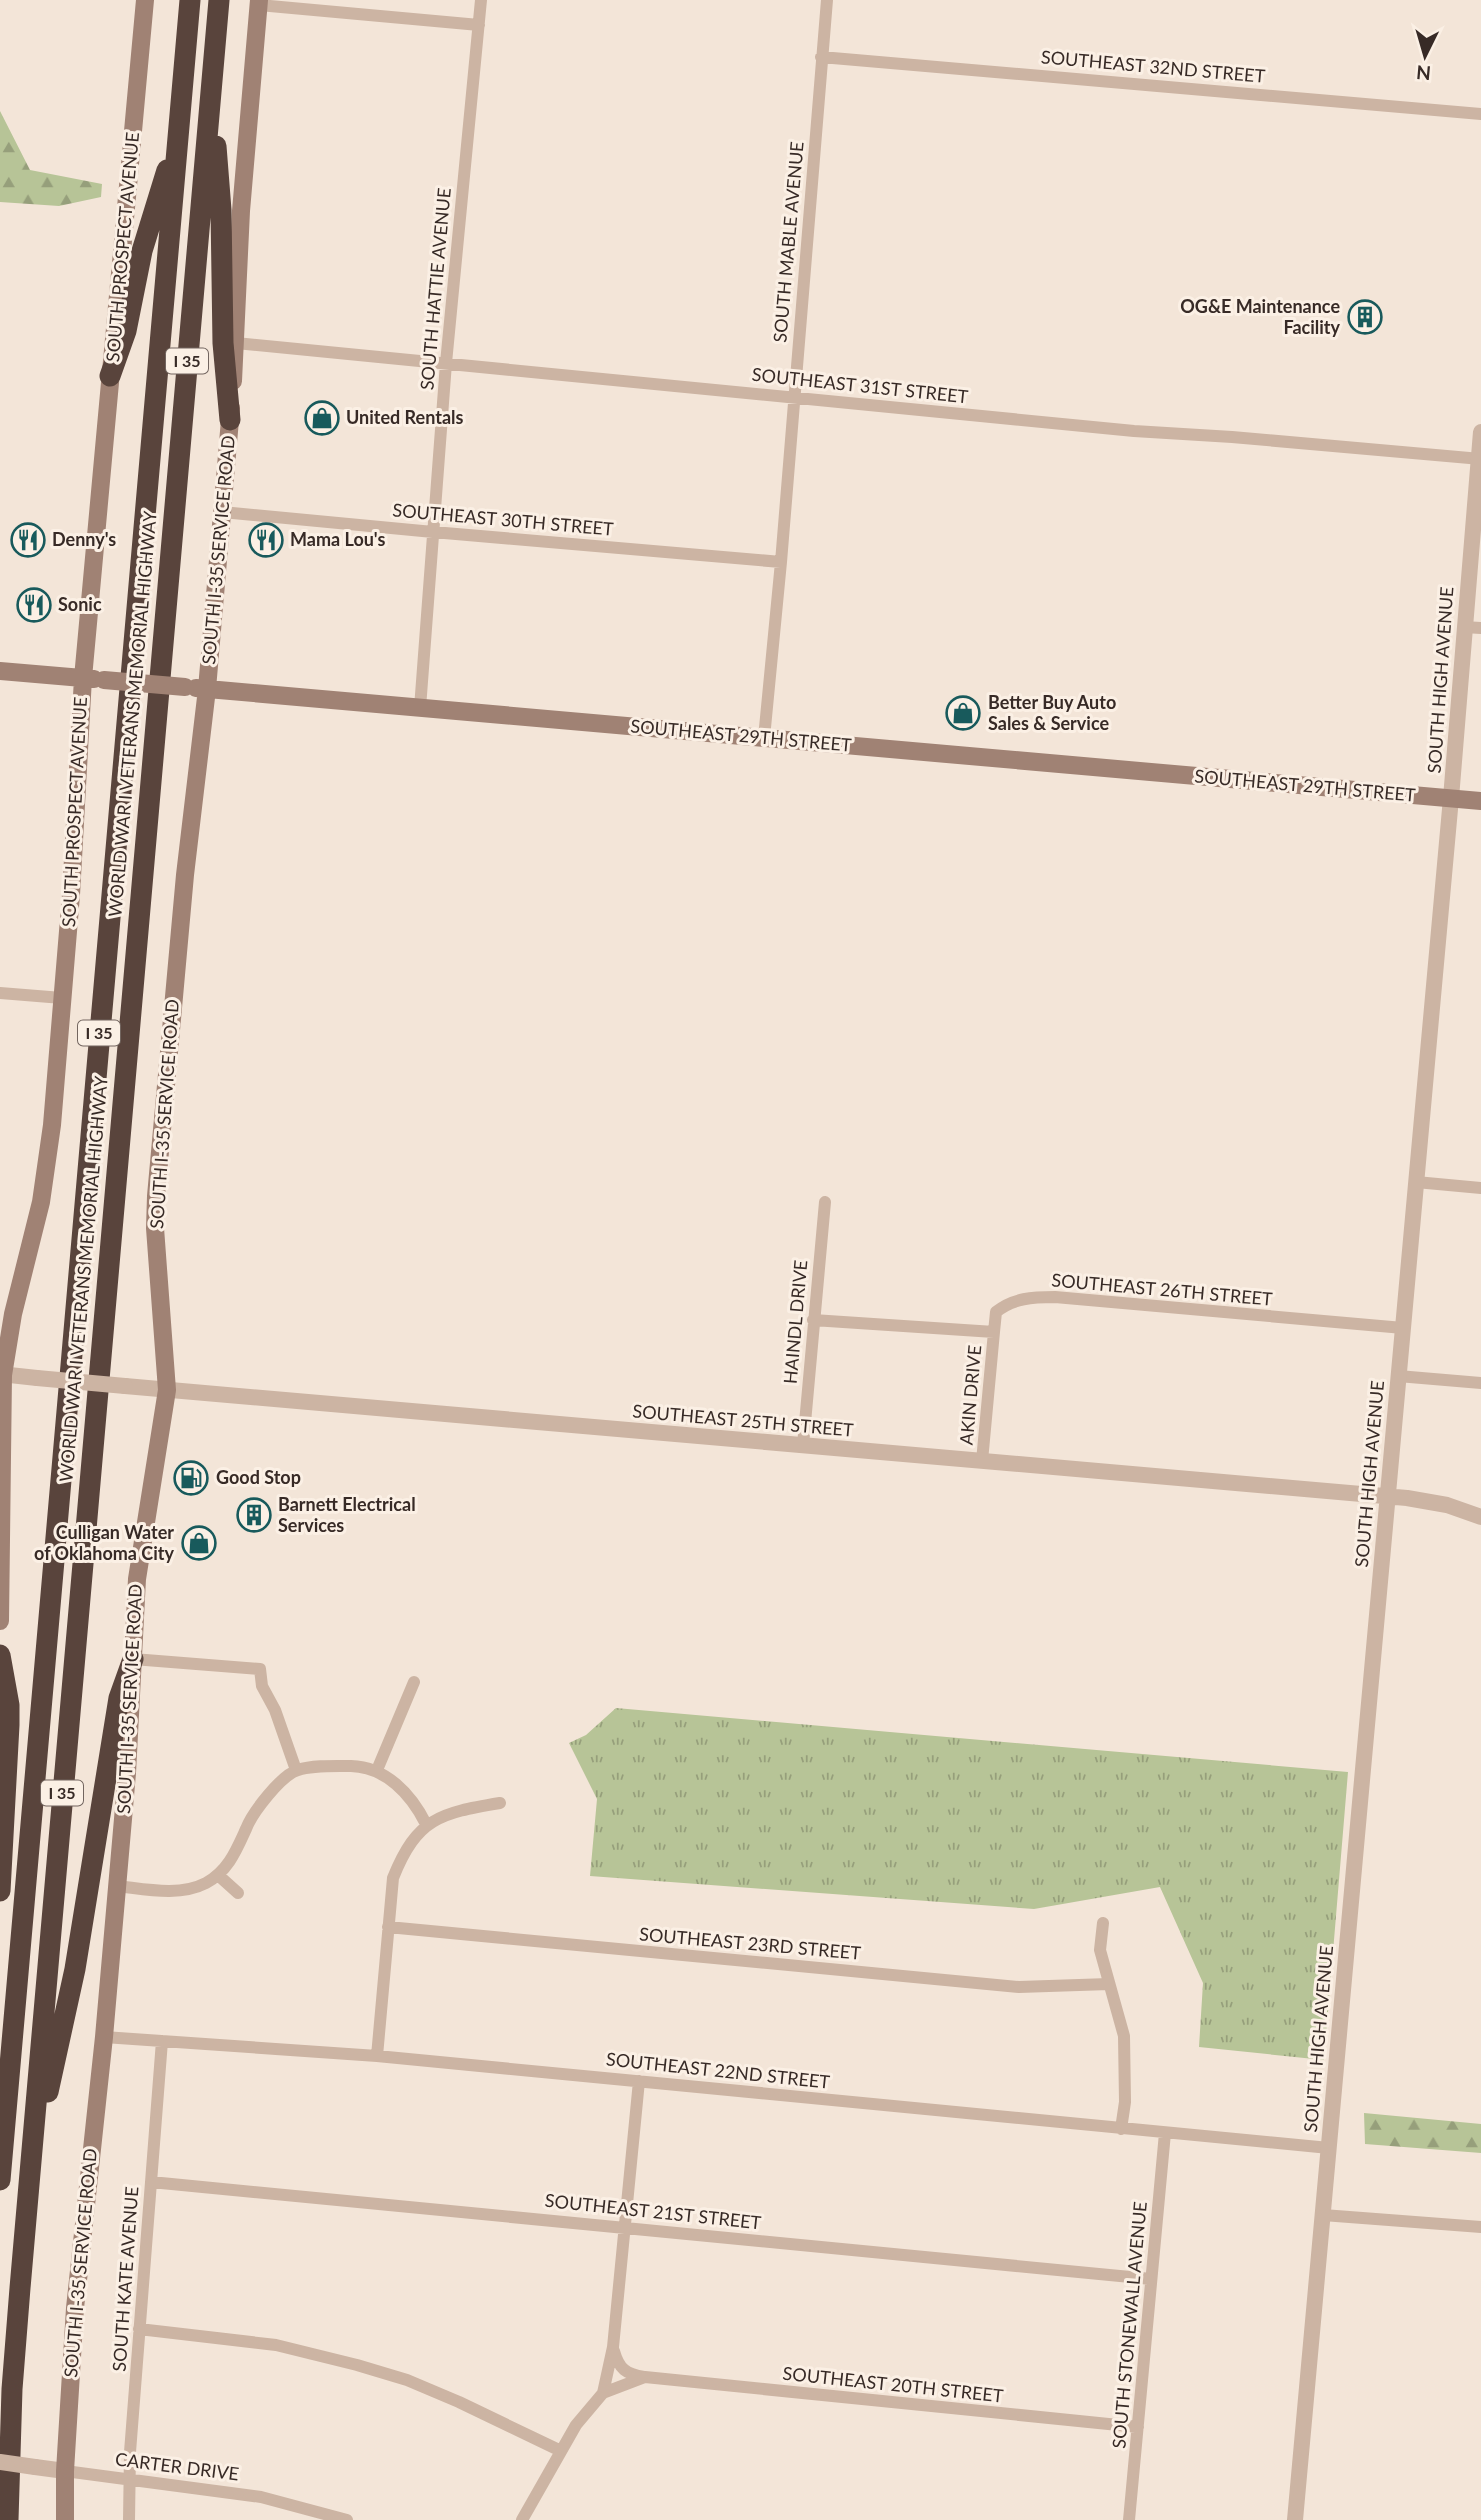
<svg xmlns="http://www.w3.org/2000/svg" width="1481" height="2520" font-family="Lato,sans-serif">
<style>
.grass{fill:url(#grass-tufts)}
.forest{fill:url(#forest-firs)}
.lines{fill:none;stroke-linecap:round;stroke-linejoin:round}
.minor{stroke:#ccb4a3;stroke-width:12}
.tertiary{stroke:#ccb4a3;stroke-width:16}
.secondary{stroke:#a08274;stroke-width:18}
.motorway{stroke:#59443c;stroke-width:21}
.tertiary-bridge{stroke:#ccb4a3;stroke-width:16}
.secondary-bridge{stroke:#a08274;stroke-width:18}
.labels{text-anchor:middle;stroke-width:6;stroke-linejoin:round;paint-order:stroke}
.shield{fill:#fbf0e5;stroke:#72655f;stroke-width:2}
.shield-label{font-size:16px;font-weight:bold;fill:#372a26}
.street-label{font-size:18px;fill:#372a26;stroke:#fbf0e5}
.poi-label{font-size:18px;font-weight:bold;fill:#372a26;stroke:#fbf0e5;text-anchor:start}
</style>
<defs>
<pattern id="grass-tufts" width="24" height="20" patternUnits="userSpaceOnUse" patternTransform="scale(1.75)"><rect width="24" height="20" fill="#b7c497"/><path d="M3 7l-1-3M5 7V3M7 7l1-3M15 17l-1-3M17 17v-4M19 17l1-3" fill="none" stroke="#969f7b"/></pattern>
<pattern id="forest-firs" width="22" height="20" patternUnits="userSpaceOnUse" patternTransform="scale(1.75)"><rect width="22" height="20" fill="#b7c497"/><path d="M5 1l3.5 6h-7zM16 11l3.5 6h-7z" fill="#969f7b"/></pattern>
</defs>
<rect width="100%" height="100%" fill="#f3e5d8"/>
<path class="grass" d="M616,1708L1348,1772L1324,2060L1199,2047L1203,1983L1160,1887L1034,1909L590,1876L597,1799L569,1743L586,1735Z"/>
<path class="forest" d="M0,111L30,170L102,184L101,197L59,206L0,202Z
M1364,2113L1481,2124V2153L1365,2144Z"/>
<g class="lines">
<path class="minor" d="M259,5L479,25
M821,57L1481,114
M236,343L1134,431L1232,437L1481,459
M222,512L433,532L781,562
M1464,627L1481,628
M420,708L446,363L481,0
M764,738L781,562L827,0
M0,993L62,998
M1416,1182L1481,1188
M813,1320L994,1332L996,1312C1013,1298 1033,1297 1055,1297L1403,1328
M1398,1376L1481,1383
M803,1445L825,1202
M982,1461L994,1332
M133,1659L260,1669L262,1686L275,1710L296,1770
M377,1770L414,1682
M218,1875L238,1893
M117,1886C145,1889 179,1897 206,1883C228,1871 236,1851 246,1829C252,1813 281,1775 298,1770C313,1765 335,1766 351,1766C386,1767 411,1794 426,1824
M1103,1923L1100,1950L1124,2036L1125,2102L1121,2129
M388,1927L1019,1987L1109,1984
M104,2037L377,2056L1329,2148
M377,2056L393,1878C417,1818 440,1813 500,1803
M151,2182L1151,2279
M1323,2215L1481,2227
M139,2329L276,2345L357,2365L407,2380L459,2402L561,2451
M614,2351C619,2369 626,2374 644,2377
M603,2393L645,2377L1138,2427
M65,2471L261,2497L347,2520
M129,2520L130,2452L162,2041
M522,2520L576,2425L603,2393L613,2347L639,2081
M1129,2520L1165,2133"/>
<path class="tertiary" d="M0,1374L37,1378
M125,1386L1407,1498L1447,1505L1481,1517
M35,2467L65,2471
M1295,2520L1451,798L1481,432"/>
<path class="secondary" d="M233,381L241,211L259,0
M0,671L94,679
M196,688L1481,801
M0,1621L3,1375L13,1314L41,1202L52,1125L71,895L83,678L145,0
M65,2520V2471L75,2308L104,2037L127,1773L137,1579L167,1390L155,1228L156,1196L185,875L207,689L231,408"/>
<path class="motorway" d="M216,146L221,210L223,343L230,420
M110,376L126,331L142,251L167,170
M0,1655L9,1705V1725L0,1891
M48,2092L75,1969L119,1698L133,1659
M0,2180L190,0
M8,2520L12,2389L20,2288L219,0"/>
<path class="tertiary-bridge" d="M37,1378L125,1386
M0,2462L35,2467"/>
<path class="secondary-bridge" d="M104,680L185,687"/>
</g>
<defs>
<symbol id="building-ring" viewBox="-11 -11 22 22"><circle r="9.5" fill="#fbf0e5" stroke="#185a5c" stroke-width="1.5"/><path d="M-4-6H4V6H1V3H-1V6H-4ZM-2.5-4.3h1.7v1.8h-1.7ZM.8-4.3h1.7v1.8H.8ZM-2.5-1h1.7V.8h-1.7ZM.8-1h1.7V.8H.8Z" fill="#185a5c"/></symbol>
<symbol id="shop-ring" viewBox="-11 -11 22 22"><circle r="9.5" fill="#fbf0e5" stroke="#185a5c" stroke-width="1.5"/><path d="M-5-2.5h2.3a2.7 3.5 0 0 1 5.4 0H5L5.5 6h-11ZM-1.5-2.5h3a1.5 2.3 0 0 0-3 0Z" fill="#185a5c"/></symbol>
<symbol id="restaurant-ring" viewBox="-11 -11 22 22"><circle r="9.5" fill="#fbf0e5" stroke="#185a5c" stroke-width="1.5"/><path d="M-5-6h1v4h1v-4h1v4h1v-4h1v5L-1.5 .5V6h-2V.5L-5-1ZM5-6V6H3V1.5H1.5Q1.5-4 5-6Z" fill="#185a5c"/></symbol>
<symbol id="fuel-ring" viewBox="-11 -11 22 22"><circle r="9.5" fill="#fbf0e5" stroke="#185a5c" stroke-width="1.5"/><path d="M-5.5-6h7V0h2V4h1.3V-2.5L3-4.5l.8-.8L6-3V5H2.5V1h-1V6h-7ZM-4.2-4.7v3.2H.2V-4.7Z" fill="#185a5c"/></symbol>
</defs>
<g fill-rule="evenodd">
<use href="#building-ring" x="1346" y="298" width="38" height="38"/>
<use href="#shop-ring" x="303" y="399" width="38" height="38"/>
<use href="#restaurant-ring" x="9" y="521" width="38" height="38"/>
<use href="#restaurant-ring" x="247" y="521" width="38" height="38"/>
<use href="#restaurant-ring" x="15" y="586" width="38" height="38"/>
<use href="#shop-ring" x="944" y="694" width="38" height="38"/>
<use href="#fuel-ring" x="172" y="1459" width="38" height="38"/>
<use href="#building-ring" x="235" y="1496" width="38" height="38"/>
<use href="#shop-ring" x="180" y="1524" width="38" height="38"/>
</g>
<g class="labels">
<g class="shield">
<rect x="166" y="348.5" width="42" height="25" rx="5"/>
<rect x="78" y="1020.5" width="42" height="25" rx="5"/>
<rect x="41" y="1780.5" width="42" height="25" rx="5"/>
</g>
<g class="shield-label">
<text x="187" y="367">I 35</text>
<text x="99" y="1039">I 35</text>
<text x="62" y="1799">I 35</text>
</g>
<g class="street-label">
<text transform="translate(1153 67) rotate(5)" y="6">SOUTHEAST 32ND STREET</text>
<text transform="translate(789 242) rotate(-85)" y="6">SOUTH MABLE AVENUE</text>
<text transform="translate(123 247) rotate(-85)" y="6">SOUTH PROSPECT AVENUE</text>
<text transform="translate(436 289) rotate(-85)" y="6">SOUTH HATTIE AVENUE</text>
<text transform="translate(860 386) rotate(6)" y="6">SOUTHEAST 31ST STREET</text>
<text transform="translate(503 520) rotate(5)" y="6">SOUTHEAST 30TH STREET</text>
<text transform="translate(219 550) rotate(-85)" y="6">SOUTH I-35 SERVICE ROAD</text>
<text transform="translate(1441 680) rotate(-86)" y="6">SOUTH HIGH AVENUE</text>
<text transform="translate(133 714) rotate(-85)" y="6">WORLD WAR I VETERANS MEMORIAL HIGHWAY</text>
<text transform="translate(741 736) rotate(5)" y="6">SOUTHEAST 29TH STREET</text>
<text transform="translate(1305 786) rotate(5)" y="6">SOUTHEAST 29TH STREET</text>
<text transform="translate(75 812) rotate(-87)" y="6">SOUTH PROSPECT AVENUE</text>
<text transform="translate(165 1114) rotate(-86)" y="6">SOUTH I-35 SERVICE ROAD</text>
<text transform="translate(84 1279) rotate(-85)" y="6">WORLD WAR I VETERANS MEMORIAL HIGHWAY</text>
<text transform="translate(1162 1290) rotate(5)" y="6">SOUTHEAST 26TH STREET</text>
<text transform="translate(796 1322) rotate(-85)" y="6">HAINDL DRIVE</text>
<text transform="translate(971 1395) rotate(-85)" y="6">AKIN DRIVE</text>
<text transform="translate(743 1421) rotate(5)" y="6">SOUTHEAST 25TH STREET</text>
<text transform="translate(1370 1474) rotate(-85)" y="6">SOUTH HIGH AVENUE</text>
<text transform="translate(130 1699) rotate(-87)" y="6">SOUTH I-35 SERVICE ROAD</text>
<text transform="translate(750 1944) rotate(5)" y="6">SOUTHEAST 23RD STREET</text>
<text transform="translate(1319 2039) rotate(-85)" y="6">SOUTH HIGH AVENUE</text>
<text transform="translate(718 2071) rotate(6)" y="6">SOUTHEAST 22ND STREET</text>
<text transform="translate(653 2212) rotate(6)" y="6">SOUTHEAST 21ST STREET</text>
<text transform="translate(81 2263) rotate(-85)" y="6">SOUTH I-35 SERVICE ROAD</text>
<text transform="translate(126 2279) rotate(-86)" y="6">SOUTH KATE AVENUE</text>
<text transform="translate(1130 2325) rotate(-85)" y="6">SOUTH STONEWALL AVENUE</text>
<text transform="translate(893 2385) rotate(6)" y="6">SOUTHEAST 20TH STREET</text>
<text transform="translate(177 2467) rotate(7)" y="6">CARTER DRIVE</text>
</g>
<g class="poi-label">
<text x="1340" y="313" text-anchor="end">OG&amp;E Maintenance<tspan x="1340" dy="21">Facility</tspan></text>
<text x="346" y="424">United Rentals</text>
<text x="52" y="546">Denny's</text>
<text x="290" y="546">Mama Lou's</text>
<text x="58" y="611">Sonic</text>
<text x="988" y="709">Better Buy Auto<tspan x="988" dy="21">Sales &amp; Service</tspan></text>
<text x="216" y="1484">Good Stop</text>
<text x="278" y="1511">Barnett Electrical<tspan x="278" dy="21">Services</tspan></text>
<text x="174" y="1539" text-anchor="end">Culligan Water<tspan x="174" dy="21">of Oklahoma City</tspan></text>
</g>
</g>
<g transform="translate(1425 56) rotate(185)" stroke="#fbf0e5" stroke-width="5" paint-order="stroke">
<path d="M0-5L12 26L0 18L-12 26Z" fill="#372a26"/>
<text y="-10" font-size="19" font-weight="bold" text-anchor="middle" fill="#372a26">N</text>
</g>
</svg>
